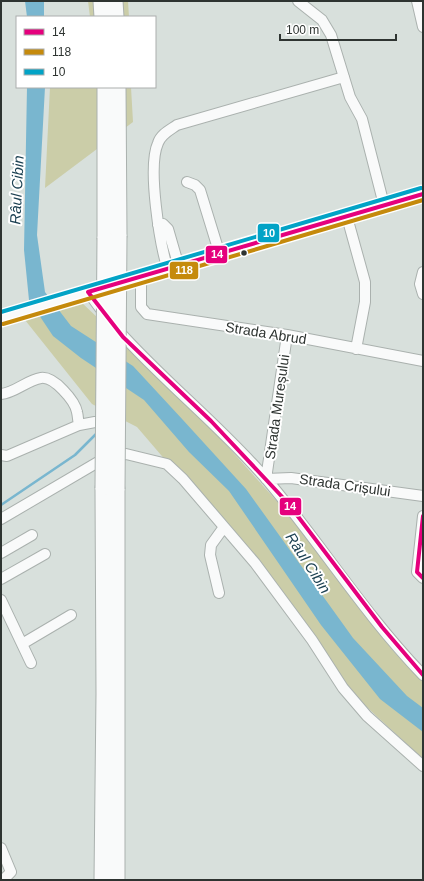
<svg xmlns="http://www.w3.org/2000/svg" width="424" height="881" font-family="Arial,sans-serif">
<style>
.green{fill:#cbcda8}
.water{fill:#79b6cf}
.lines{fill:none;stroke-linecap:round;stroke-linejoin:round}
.stream{stroke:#79b6cf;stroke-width:2.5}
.minor-casing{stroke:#aab1ae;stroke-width:12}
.major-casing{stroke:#aab1ae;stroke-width:15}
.highway-casing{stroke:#aab1ae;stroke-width:17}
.minor{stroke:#f9fafa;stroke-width:10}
.major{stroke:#f9fafa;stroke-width:13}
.highway{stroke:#f9fafa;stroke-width:15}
.highway-bridge-casing{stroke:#aab1ae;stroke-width:17;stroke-linecap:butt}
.highway-bridge{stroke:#f9fafa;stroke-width:15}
.bus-1-casing{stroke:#fff;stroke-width:7}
.bus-2-casing{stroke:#fff;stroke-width:7}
.bus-3-casing{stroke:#fff;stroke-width:7}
.bus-1{stroke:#e5007d;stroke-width:4}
.bus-2{stroke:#c58a0c;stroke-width:4}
.bus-3{stroke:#02a3c6;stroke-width:4}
.bus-dot{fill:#2e3431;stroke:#fff;stroke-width:1.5}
.labels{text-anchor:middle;stroke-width:4;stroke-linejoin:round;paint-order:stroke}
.street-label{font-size:14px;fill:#2e3431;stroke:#fff}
.water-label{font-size:15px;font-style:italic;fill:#1d4253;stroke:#fff}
.line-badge{stroke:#fff;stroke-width:1.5}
.badge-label{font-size:11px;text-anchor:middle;font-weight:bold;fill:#fff}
</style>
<rect width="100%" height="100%" fill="#d8e0dc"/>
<path class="green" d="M88,1H128L129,17H90Z
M50,87H131L133,122L45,188Z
M80,301L194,409L309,537L364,615L396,654L423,680V759L344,686L215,518L137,427L92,404L25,320Z"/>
<path class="water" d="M25,1H44V17H27Z
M27,87H45L37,235L45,292L71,326L133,366L183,420L246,489L353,638L407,696L423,708V732L380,699L321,625L229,491L189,452L144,400L81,358L53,336L29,300L24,250Z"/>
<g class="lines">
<path class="stream" d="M1,505L75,455L98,432"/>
<defs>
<path id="minor" d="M298,1L322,20L331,35L350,97L362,119L384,205
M417,1L423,27
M187,182L195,185L200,190L220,255
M347,217L365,282V302L356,349
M158,225L163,224L168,229L179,267
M168,270C160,245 147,167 158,143C161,134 170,130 177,125L344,77
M423,272L420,284L423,294
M141,277V307L147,314L287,335L423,361
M88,292L105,315
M117,329C164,382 222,427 268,481C321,544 365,615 423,675
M1,394C15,393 27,380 41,378C54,376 75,401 77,412C78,416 78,421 79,425
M1,455L7,456L79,425L95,422
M266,479L291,478L423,496
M266,479L287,335
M423,516L417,572L423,578
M1,519L110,455L126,454L167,464L183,479L255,563L312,640L343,688L367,716L423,766
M1,553L32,535
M1,579L45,554
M219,593L210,555L211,545L224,527
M1,600L31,663
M22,644L71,615
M1,848L11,872L3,880"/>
<path id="major" d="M1,318L423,194"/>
<path id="highway" d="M101,1L102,17
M115,1L116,17
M105,87V238
M118,87L119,236
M102,880L104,694L103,488
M117,880V489"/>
</defs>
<use href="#minor" class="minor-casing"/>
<use href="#major" class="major-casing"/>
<use href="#highway" class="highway-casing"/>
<use href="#minor" class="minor"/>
<use href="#major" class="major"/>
<use href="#highway" class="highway"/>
<defs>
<path id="highway-bridge" d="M103,488L105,238
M117,489L119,236"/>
</defs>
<use href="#highway-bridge" class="highway-bridge-casing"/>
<use href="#highway-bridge" class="highway-bridge"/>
<defs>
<path id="bus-1" d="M423,194L88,292L123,337L211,421L287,502L382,627L423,675
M423,516L417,572L423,578"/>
<path id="bus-2" d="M3,324L423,200"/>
<path id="bus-3" d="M1,312L421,188"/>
</defs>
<use href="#bus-1" class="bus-1-casing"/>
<use href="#bus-2" class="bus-2-casing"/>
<use href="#bus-3" class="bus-3-casing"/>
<use href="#bus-1" class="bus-1"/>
<use href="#bus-2" class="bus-2"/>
<use href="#bus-3" class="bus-3"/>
</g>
<circle class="bus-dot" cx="244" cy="253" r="3.5"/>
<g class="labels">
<g class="street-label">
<text transform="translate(266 333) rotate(9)" y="5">Strada Abrud</text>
<text transform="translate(277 407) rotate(-82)" y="5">Strada Mureșului</text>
<text transform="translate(345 485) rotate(8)" y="5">Strada Crișului</text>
</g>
<g class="water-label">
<text transform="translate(17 190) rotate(-87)" y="5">Râul Cibin</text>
<text transform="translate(308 563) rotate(57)" y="5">Râul Cibin</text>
</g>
</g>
<g class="line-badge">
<rect x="257" y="223" width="23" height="20" rx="4" fill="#02a3c6"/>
<rect x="205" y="245" width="23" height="19" rx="4" fill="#e5007d"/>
<rect x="169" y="261" width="30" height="19" rx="4" fill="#c58a0c"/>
<rect x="279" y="497" width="23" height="19" rx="4" fill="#e5007d"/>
</g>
<g class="badge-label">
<text x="269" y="237">10</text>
<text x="217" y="258">14</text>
<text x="184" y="274">118</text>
<text x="290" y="510">14</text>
</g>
<rect width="424" height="881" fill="none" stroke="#2e3431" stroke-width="4"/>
<rect x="16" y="16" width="140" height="72" fill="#ffffff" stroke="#abaead"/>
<rect x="24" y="29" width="20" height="6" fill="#e5007d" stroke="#abaead"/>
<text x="52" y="36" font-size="12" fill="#2e3431">14</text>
<rect x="24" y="49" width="20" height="6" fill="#c58a0c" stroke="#abaead"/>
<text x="52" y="56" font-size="12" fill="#2e3431">118</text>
<rect x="24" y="69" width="20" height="6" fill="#02a3c6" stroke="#abaead"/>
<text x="52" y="76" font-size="12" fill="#2e3431">10</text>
<path d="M280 34v6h116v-6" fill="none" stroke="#2e3431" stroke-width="2"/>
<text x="286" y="34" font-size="12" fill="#2e3431" stroke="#ffffff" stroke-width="3" paint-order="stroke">100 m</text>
</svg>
